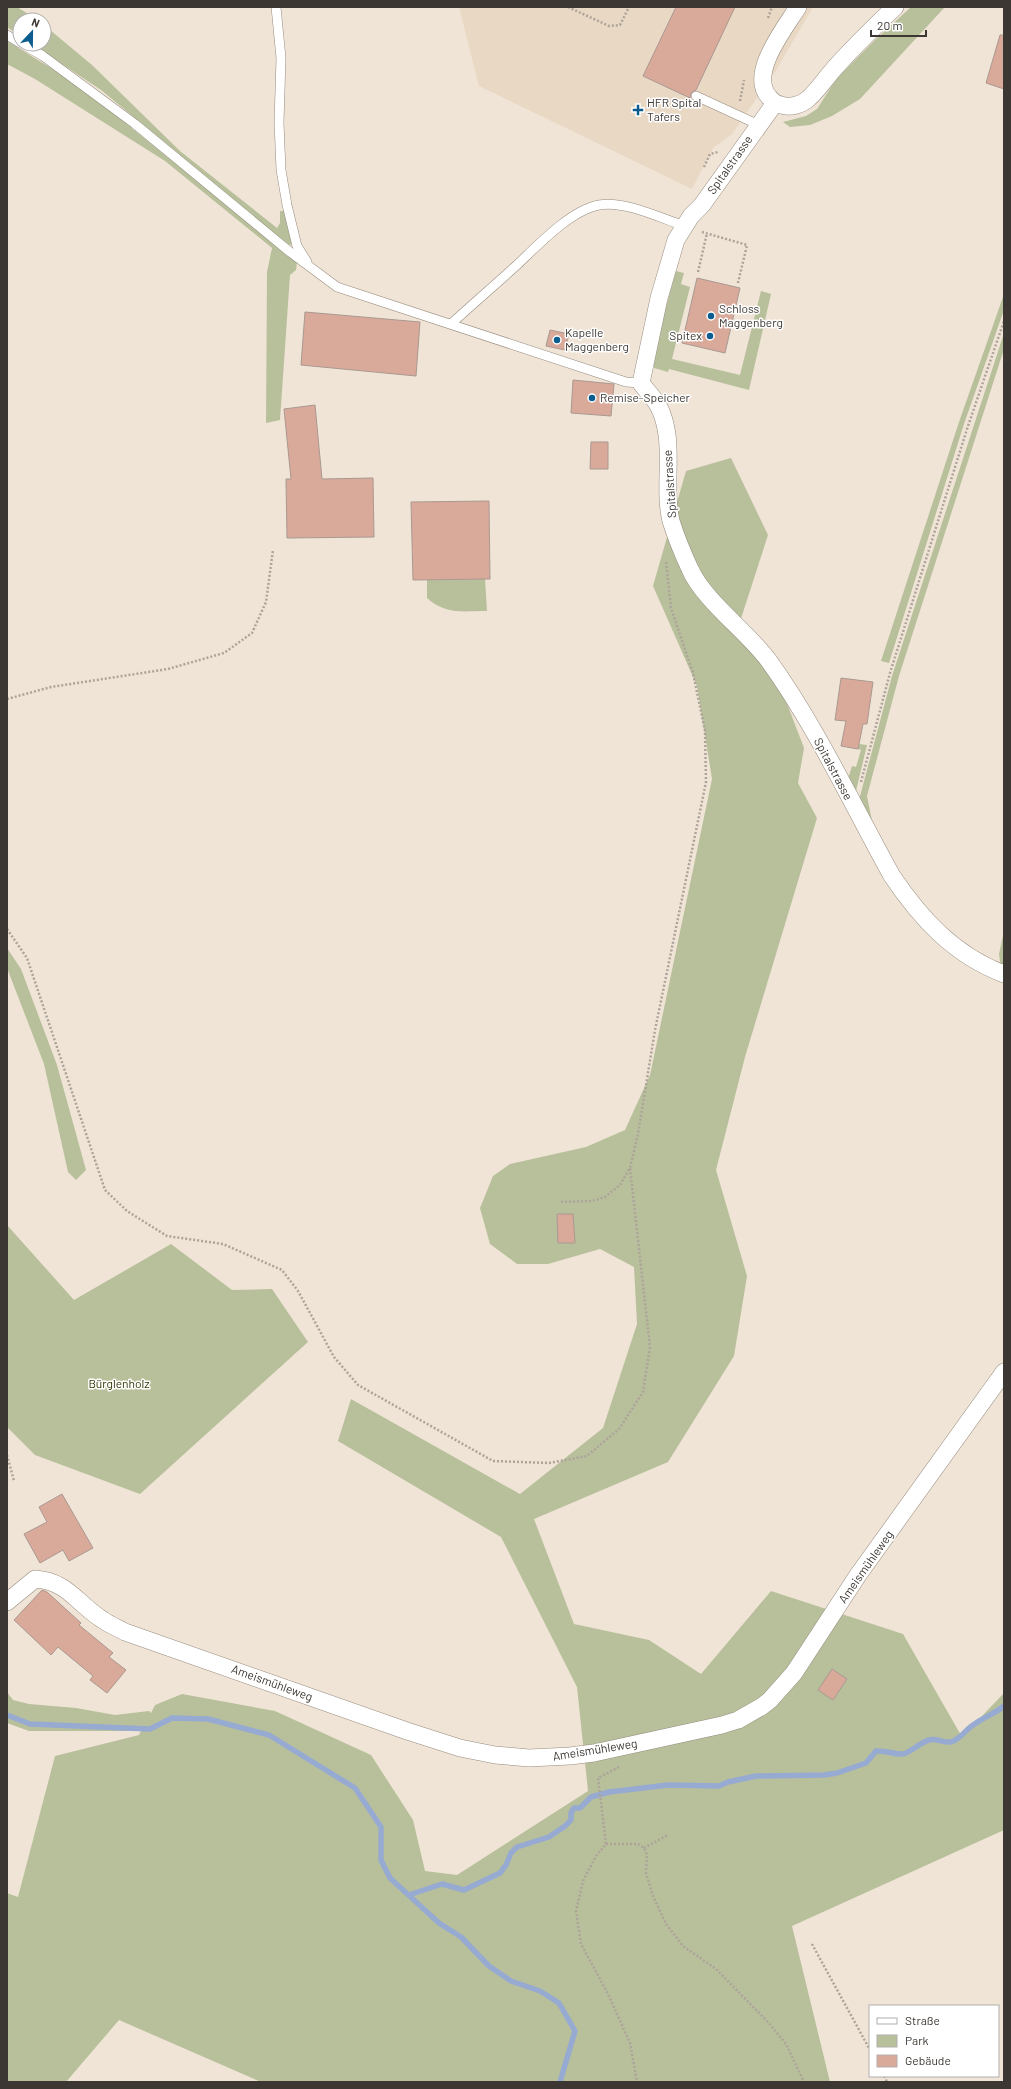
<svg xmlns="http://www.w3.org/2000/svg" width="1011" height="2089" font-family="Barlow,sans-serif">
<style>
.built{fill:#e9d8c4}
.green{fill:#b8c09b}
.lines{fill:none;stroke-linecap:round;stroke-linejoin:round}
.stream{stroke:#97aad1;stroke-width:5.5}
.building{fill:#d9aa9a;stroke:#aa9892}
.lane-casing{stroke:#968b7e;stroke-width:10}
.street-casing{stroke:#968b7e;stroke-width:18}
.path{stroke:#ada399;stroke-width:2.5;stroke-dasharray:2 2;stroke-linecap:butt}
.lane{stroke:#fff;stroke-width:9}
.street{stroke:#fff;stroke-width:17}
.poi-dot{fill:#0c5d8f;stroke:#fff;stroke-width:1.5}
.labels{text-anchor:middle;stroke-width:3;stroke-linejoin:round;paint-order:stroke}
.poi-label{font-size:12px;fill:#3c3732;stroke:#fff;text-anchor:start}
.street-label{font-size:12px;fill:#3c3732;stroke:#fff}
.park-label{font-size:12px;fill:#303701;stroke:#fff}
</style>
<rect width="100%" height="100%" fill="#f0e4d6"/>
<path class="built" d="M459,7H813L775,72L732,134L713,148L692,189L479,86Z"/>
<path class="green" d="M7,7H17L38,20H20V36L7,27Z
M911,7H945L860,99L832,116L810,125L790,127L783,122L806,116L817,109L837,78L875,40Z
M44,25L92,65L180,151L277,228L280,223V211H284L292,244L289,245L101,90L32,44H44Z
M7,41L59,73L112,112L297,262L296,270L290,275L280,420L266,423L267,272L272,248L165,161L35,79L7,64Z
M676,271L684,273L681,284L690,287L672,359L740,375L761,291L771,294L749,390L669,369L668,372L654,368V350Z
M1004,294V310L964,424L889,663L881,661L959,422Z
M1004,333V349L899,676L867,796L872,821L859,800L892,676Z
M731,458L768,535L736,634L763,664L786,701L804,748L798,783L817,818L745,1057L716,1170L747,1276L734,1356L668,1462L534,1519L574,1624L649,1640L701,1674L771,1591L903,1634L962,1737L1004,1693V1830L792,1926L830,2082H261L119,2020L66,2082H7V1893L18,1897L55,1756L139,1735L141,1731H29L7,1723V1692L13,1700L29,1704L76,1708L115,1715L149,1711L151,1713L155,1705L182,1694L275,1711L371,1755L413,1820L425,1871L457,1875L588,1791L577,1687L501,1537L338,1441L351,1399L520,1494L603,1428L637,1324L634,1267L600,1249L548,1264H517L490,1244L480,1208L493,1176L510,1164L586,1147L625,1130L650,1075L712,779L697,686L653,586L686,471Z
M485,579L487,611C463,611 446,615 427,598V580Z
M859,744L867,745L856,791L848,779L852,766L856,767L861,750L858,749Z
M1004,931V969L1001,968L999,954Z
M7,948L21,969L57,1065L86,1170L76,1180L68,1172L44,1064L7,968Z
M7,1225L74,1300L171,1244L232,1290L272,1289L308,1342L140,1494L35,1455L7,1427Z"/>
<g class="lines">
<path class="stream" d="M7,1715L30,1724L150,1729L172,1718L208,1719L269,1735L355,1788L381,1827V1860L390,1878L439,1923L461,1937L489,1966L511,1981L540,1991L559,2003L575,2031L560,2082
M409,1895L442,1884L464,1890L500,1873L506,1865L511,1853L517,1847L549,1837L565,1826L571,1820V1813L574,1808H580L591,1797L609,1792L668,1785L719,1786L728,1782L756,1776L824,1775L837,1773L866,1763L876,1751C884,1750 898,1755 903,1754C908,1754 921,1742 929,1740C937,1738 943,1743 951,1742C958,1740 963,1734 968,1729C979,1719 993,1715 1004,1706"/>
</g>
<path class="building" d="M676,7H735L696,90L691,93L690,98L643,76Z
M1000,35H1004V89L986,83Z
M697,278L740,288L725,353L682,343Z
M305,312L420,322L416,376L301,365Z
M550,330L569,334L565,350L546,346Z
M573,380L614,384L611,416L571,413Z
M315,405L322,479L373,478L374,537L287,538L286,479H291L284,409Z
M591,442H608V469H590Z
M489,501L490,579L413,580L411,502Z
M841,678L873,682L867,724H863L858,749L841,746L846,721L835,720Z
M557,1214H573L575,1243H558Z
M62,1494L93,1548L69,1561L63,1550L40,1563L24,1534L47,1522L39,1507Z
M42,1590L47,1592L81,1623L79,1625L113,1653L109,1657L126,1670L107,1693L90,1680L93,1676L58,1647L51,1655L14,1620Z
M832,1669L847,1679L833,1700L818,1690Z"/>
<g class="lines">
<defs>
<path id="lane" d="M276,7L281,58L279,123L281,170L287,205L297,246L307,262
M7,35L20,43
M22,44L43,56L135,124L290,252L337,287L626,382L641,383
M696,96L759,125
M452,323C474,303 496,284 518,264C538,245 571,210 599,205C623,200 661,218 684,226"/>
<path id="street" d="M798,7C785,28 748,74 769,97C772,101 775,104 781,105C790,108 802,105 809,98C818,90 825,79 833,70C852,48 874,27 895,7
M775,103L702,205L691,216L676,240L659,298L641,383C646,390 653,397 658,405C677,441 662,484 671,521C676,537 683,554 690,569C704,601 747,631 769,661C817,728 852,804 892,876C921,919 954,955 1004,974
M7,1602L35,1579C68,1581 77,1604 103,1620C110,1625 118,1628 125,1632L407,1731L460,1748L495,1755L529,1758L570,1756L594,1753L722,1725L738,1720L761,1707L770,1700L794,1673L858,1575L1004,1372"/>
</defs>
<use href="#lane" class="lane-casing"/>
<use href="#street" class="street-casing"/>
<path class="path" d="M568,7L609,26L620,25L629,7
M768,18L772,7
M740,101L744,80
M704,167L710,154L718,152
M702,232L747,245L738,283
M698,272L707,233
M7,699L51,687L168,669L224,653L252,633L266,602L273,550
M861,782L890,673L968,426L1004,321
M7,929L27,958L105,1190L127,1211L167,1236L223,1244L282,1270L298,1291L334,1357L358,1385L493,1461L549,1463L587,1456L619,1429L643,1392L650,1347L630,1168
M561,1202L592,1201L605,1197L620,1185L630,1168L638,1134L655,1030L706,782L705,731L693,673L671,608L666,561
M7,1455L14,1481
M619,1767L598,1778L606,1844L596,1856L583,1881L576,1911L581,1944L608,1994L630,2043L637,2082
M606,1844H638L644,1848L647,1855L646,1873L653,1896L666,1924L683,1946L716,1969L768,2022L786,2044L804,2082
M644,1848L668,1835
M812,1944L870,2050
M884,2076L887,2082"/>
<use href="#lane" class="lane"/>
<use href="#street" class="street"/>
</g>
<g class="poi-dot">
<path d="M636 104h4v4h4v4h-4v4h-4v-4h-4v-4h4z"/>
<circle cx="711" cy="316" r="4"/>
<circle cx="710" cy="336" r="4"/>
<circle cx="557" cy="340" r="4"/>
<circle cx="592" cy="398" r="4"/>
</g>
<g class="labels">
<g class="poi-label">
<text x="647" y="107">HFR Spital<tspan x="647" dy="14">Tafers</tspan></text>
<text x="719" y="313">Schloss<tspan x="719" dy="14">Maggenberg</tspan></text>
<text x="565" y="337">Kapelle<tspan x="565" dy="14">Maggenberg</tspan></text>
<text x="702" y="340" text-anchor="end">Spitex</text>
<text x="600" y="402">Remise-Speicher</text>
</g>
<g class="street-label">
<text transform="translate(730 165) rotate(-55)" y="4">Spitalstrasse</text>
<text transform="translate(670 484) rotate(-94)" y="4">Spitalstrasse</text>
<text transform="translate(833 769) rotate(62)" y="4">Spitalstrasse</text>
<text transform="translate(866 1567) rotate(-55)" y="4">Ameismühleweg</text>
<text transform="translate(272 1683) rotate(20)" y="4">Ameismühleweg</text>
<text transform="translate(595 1750) rotate(-9)" y="4">Ameismühleweg</text>
</g>
<g class="park-label">
<text x="119" y="1388">Bürglenholz</text>
</g>
</g>
<rect width="1011" height="2089" fill="none" stroke="#3c3732" stroke-width="16"/>
<rect x="869" y="2005" width="130" height="72" fill="#ffffff" stroke="#b1afad"/>
<rect x="877" y="2018" width="20" height="6" fill="#ffffff" stroke="#b1afad"/>
<text x="905" y="2025" font-size="12" fill="#3c3732">Straße</text>
<rect x="877" y="2035" width="20" height="12" fill="#b8c09b" stroke="#b1afad"/>
<text x="905" y="2045" font-size="12" fill="#3c3732">Park</text>
<rect x="877" y="2055" width="20" height="12" fill="#d9aa9a" stroke="#b1afad"/>
<text x="905" y="2065" font-size="12" fill="#3c3732">Gebäude</text>
<g transform="translate(32 32) rotate(22)"><circle r="19" fill="#ffffff" stroke="#b1afad"/>
<path d="M0-3L7 15L0 10L-7 15Z" fill="#0c5d8f"/>
<text y="-6" font-size="11" font-weight="bold" text-anchor="middle" fill="#3c3732">N</text>
</g>
<path d="M871 30v6h55v-6" fill="none" stroke="#3c3732" stroke-width="2"/>
<text x="877" y="30" font-size="12" fill="#3c3732" stroke="#ffffff" stroke-width="3" paint-order="stroke">20 m</text>
</svg>
